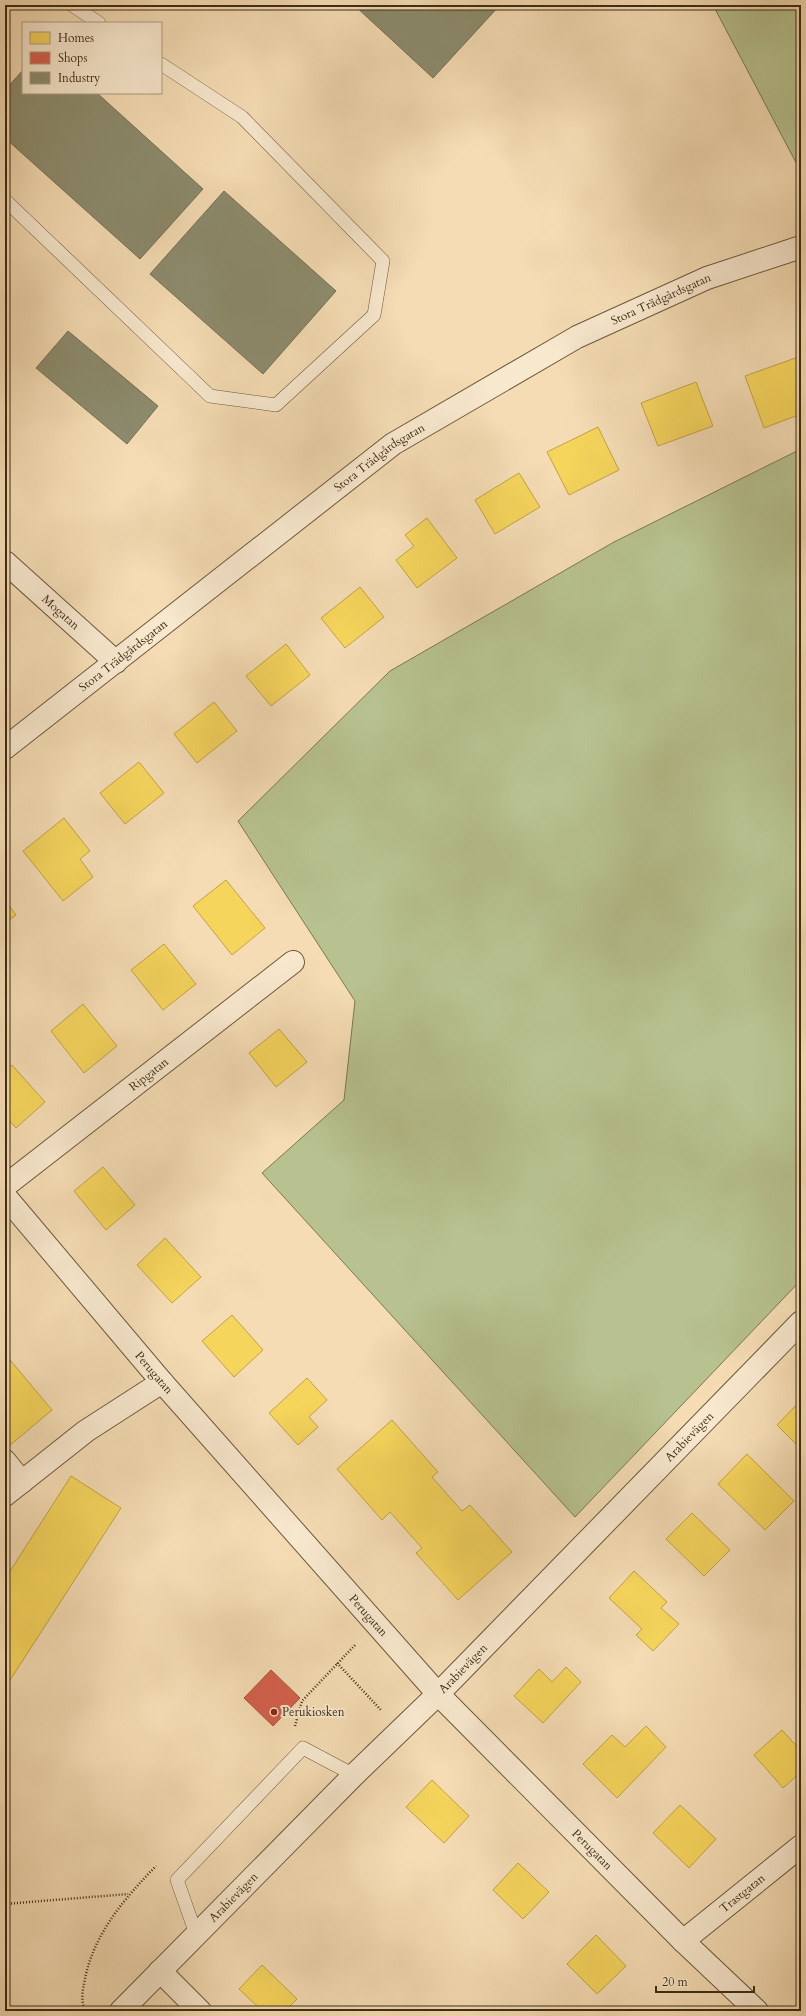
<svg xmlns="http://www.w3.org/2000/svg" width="806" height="2016" font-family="Cardo,serif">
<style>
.green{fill:#b7c290;stroke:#7a7852}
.homes{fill:#f6d55c;stroke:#bfa346}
.shops{fill:#d6604d;stroke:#a8513c}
.industry{fill:#8c8c6e;stroke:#757053}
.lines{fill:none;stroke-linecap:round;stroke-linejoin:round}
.lane-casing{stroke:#6c593b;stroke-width:14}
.street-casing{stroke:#6c593b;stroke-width:24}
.path{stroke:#3e2d13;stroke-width:2.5;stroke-dasharray:1 2;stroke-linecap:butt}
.lane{stroke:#f8e8ce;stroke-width:13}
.street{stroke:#f8e8ce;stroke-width:22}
.poi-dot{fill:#8f2418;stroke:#f8e8ce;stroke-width:1.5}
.labels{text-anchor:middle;stroke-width:4;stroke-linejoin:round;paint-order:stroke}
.street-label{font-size:12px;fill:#3e2d13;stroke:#f8e8ce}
.poi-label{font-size:12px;fill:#3e2d13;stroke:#f8e8ce;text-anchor:start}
</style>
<rect width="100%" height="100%" fill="#f5dcb4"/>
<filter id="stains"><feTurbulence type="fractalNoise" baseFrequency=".005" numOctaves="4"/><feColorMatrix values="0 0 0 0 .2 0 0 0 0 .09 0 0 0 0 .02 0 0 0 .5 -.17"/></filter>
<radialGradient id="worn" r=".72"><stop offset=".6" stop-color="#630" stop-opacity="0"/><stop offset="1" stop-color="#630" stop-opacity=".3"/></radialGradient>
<path class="green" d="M713,5H801V172Z
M801,449V1280L575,1517L262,1173L344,1100L355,1001L238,821L390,671L614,542Z"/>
<path class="homes" d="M801,356V414L764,428L745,376Z
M696,382L713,426L658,446L641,403Z
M598,427L619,470L569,495L547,452Z
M519,473L540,507L495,534L475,500Z
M427,518L457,558L417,588L396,560L414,546L405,535Z
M360,587L384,617L345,648L321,618Z
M286,644L310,675L271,706L246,676Z
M214,702L237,731L197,763L174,734Z
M139,762L164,793L125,824L100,793Z
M64,818L90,851L80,859L93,877L63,901L23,851Z
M226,880L265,928L232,955L193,906Z
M5,900L16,915L5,923Z
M164,944L196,984L163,1010L131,970Z
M83,1004L117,1046L84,1073L51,1031Z
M279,1029L307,1062L276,1087L249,1053Z
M12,1065L45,1102L16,1128L5,1116V1071Z
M103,1167L135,1205L106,1230L74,1191Z
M165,1238L201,1277L172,1303L137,1265Z
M232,1315L263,1350L234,1377L202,1341Z
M5,1354L52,1410L8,1447L5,1442Z
M307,1378L327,1400L309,1417L318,1427L298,1445L269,1413Z
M801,1400V1449L777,1425Z
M392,1420L438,1472L432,1477L462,1511L470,1505L512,1552L458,1600L416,1553L422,1548L390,1512L382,1520L337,1469Z
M747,1454L794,1501L765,1530L718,1484Z
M71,1476L121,1508L5,1688V1579Z
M692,1513L730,1550L704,1576L666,1539Z
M634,1571L667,1602L661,1608L679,1624L653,1651L636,1635L642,1629L609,1598Z
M566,1667L581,1682L543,1723L514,1696L539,1669L552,1682Z
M646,1726L666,1747L617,1798L583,1764L612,1735L625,1747Z
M782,1730L801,1751V1772L783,1788L754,1755Z
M432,1780L469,1816L444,1843L406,1807Z
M680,1805L716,1839L689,1868L653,1833Z
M518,1863L549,1892L523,1919L493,1890Z
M596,1935L626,1966L597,1994L567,1964Z
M262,1965L297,1999L285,2011H262L239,1989Z"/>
<path class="shops" d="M271,1670L300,1698L273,1726L244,1698Z"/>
<path class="industry" d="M354,5H500L433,78Z
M23,70V93H97L203,189L140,259L5,138V90Z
M224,191L336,291L263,374L150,274Z
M68,331L158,406L127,444L36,368Z"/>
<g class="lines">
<defs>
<path id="lane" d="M72,5L99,23
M5,200L210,396L276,405L374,315L383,261L242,117L161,64
M196,1934L177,1880L303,1748L354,1775"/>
<g id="street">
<path id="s1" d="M5,562L116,662"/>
<path id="s2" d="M5,748L393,444L577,337L707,278L801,247"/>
<path id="s3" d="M5,1186L293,962"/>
<path id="s4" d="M5,1196L162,1382L438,1694L683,1941L757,2011"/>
<path d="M5,1461L22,1482"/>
<path d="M5,1495L86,1431L162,1382"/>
<path id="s5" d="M683,1941L801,1846"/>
<path d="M160,1971L200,2011"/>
<path id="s6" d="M121,2011L354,1775L438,1694L801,1322"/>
</g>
</defs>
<use href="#lane" class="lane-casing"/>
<use href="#street" class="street-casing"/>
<path class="path" d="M337,1663L381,1710
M295,1726L302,1701L356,1644
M5,1904L128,1894
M86,2011C81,2005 82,1992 84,1984C92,1936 123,1900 156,1866"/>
<use href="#lane" class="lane"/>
<use href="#street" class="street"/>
</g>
<circle class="poi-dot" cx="274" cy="1712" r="4"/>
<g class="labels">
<g class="street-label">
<text dy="4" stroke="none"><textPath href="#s2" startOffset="798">Stora Trädgårdsgatan</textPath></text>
<text dy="4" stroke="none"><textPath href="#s2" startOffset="474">Stora Trädgårdsgatan</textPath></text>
<text dy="4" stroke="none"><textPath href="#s1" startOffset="75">Mogatan</textPath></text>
<text dy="4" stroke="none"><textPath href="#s2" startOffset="150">Stora Trädgårdsgatan</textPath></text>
<text dy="4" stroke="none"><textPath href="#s3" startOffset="182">Ripgatan</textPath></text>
<text dy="4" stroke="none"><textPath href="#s4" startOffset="231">Perugatan</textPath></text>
<text dy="4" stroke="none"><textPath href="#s6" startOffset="808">Arabievägen</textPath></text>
<text dy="4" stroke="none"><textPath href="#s4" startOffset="555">Perugatan</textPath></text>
<text dy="4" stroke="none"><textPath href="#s6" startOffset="484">Arabievägen</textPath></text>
<text dy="4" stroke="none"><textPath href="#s4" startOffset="879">Perugatan</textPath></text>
<text dy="4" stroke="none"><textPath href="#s5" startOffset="76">Trastgatan</textPath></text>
<text dy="4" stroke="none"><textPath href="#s6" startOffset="160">Arabievägen</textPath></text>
</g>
<g class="poi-label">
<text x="282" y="1716">Perukiosken</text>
</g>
</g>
<rect width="806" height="2016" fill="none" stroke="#f5dcb4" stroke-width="20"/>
<rect x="6" y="6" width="794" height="2004" fill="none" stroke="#3e2d13" stroke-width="2"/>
<rect x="10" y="10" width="786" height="1996" fill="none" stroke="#3e2d13"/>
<rect x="22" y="22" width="140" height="72" fill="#f8e8ce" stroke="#ae9d83"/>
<rect x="30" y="32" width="20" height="12" fill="#f6d55c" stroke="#ae9d83"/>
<text x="58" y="42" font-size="12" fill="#3e2d13">Homes</text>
<rect x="30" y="52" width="20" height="12" fill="#d6604d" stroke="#ae9d83"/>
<text x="58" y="62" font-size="12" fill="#3e2d13">Shops</text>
<rect x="30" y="72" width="20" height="12" fill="#8c8c6e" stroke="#ae9d83"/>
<text x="58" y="82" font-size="12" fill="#3e2d13">Industry</text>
<path d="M656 1986v6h98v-6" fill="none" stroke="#3e2d13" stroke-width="2"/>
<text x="662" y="1986" font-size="12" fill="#3e2d13" stroke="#f8e8ce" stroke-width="3" paint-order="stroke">20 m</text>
<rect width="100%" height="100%" filter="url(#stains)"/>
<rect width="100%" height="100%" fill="url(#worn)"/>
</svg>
